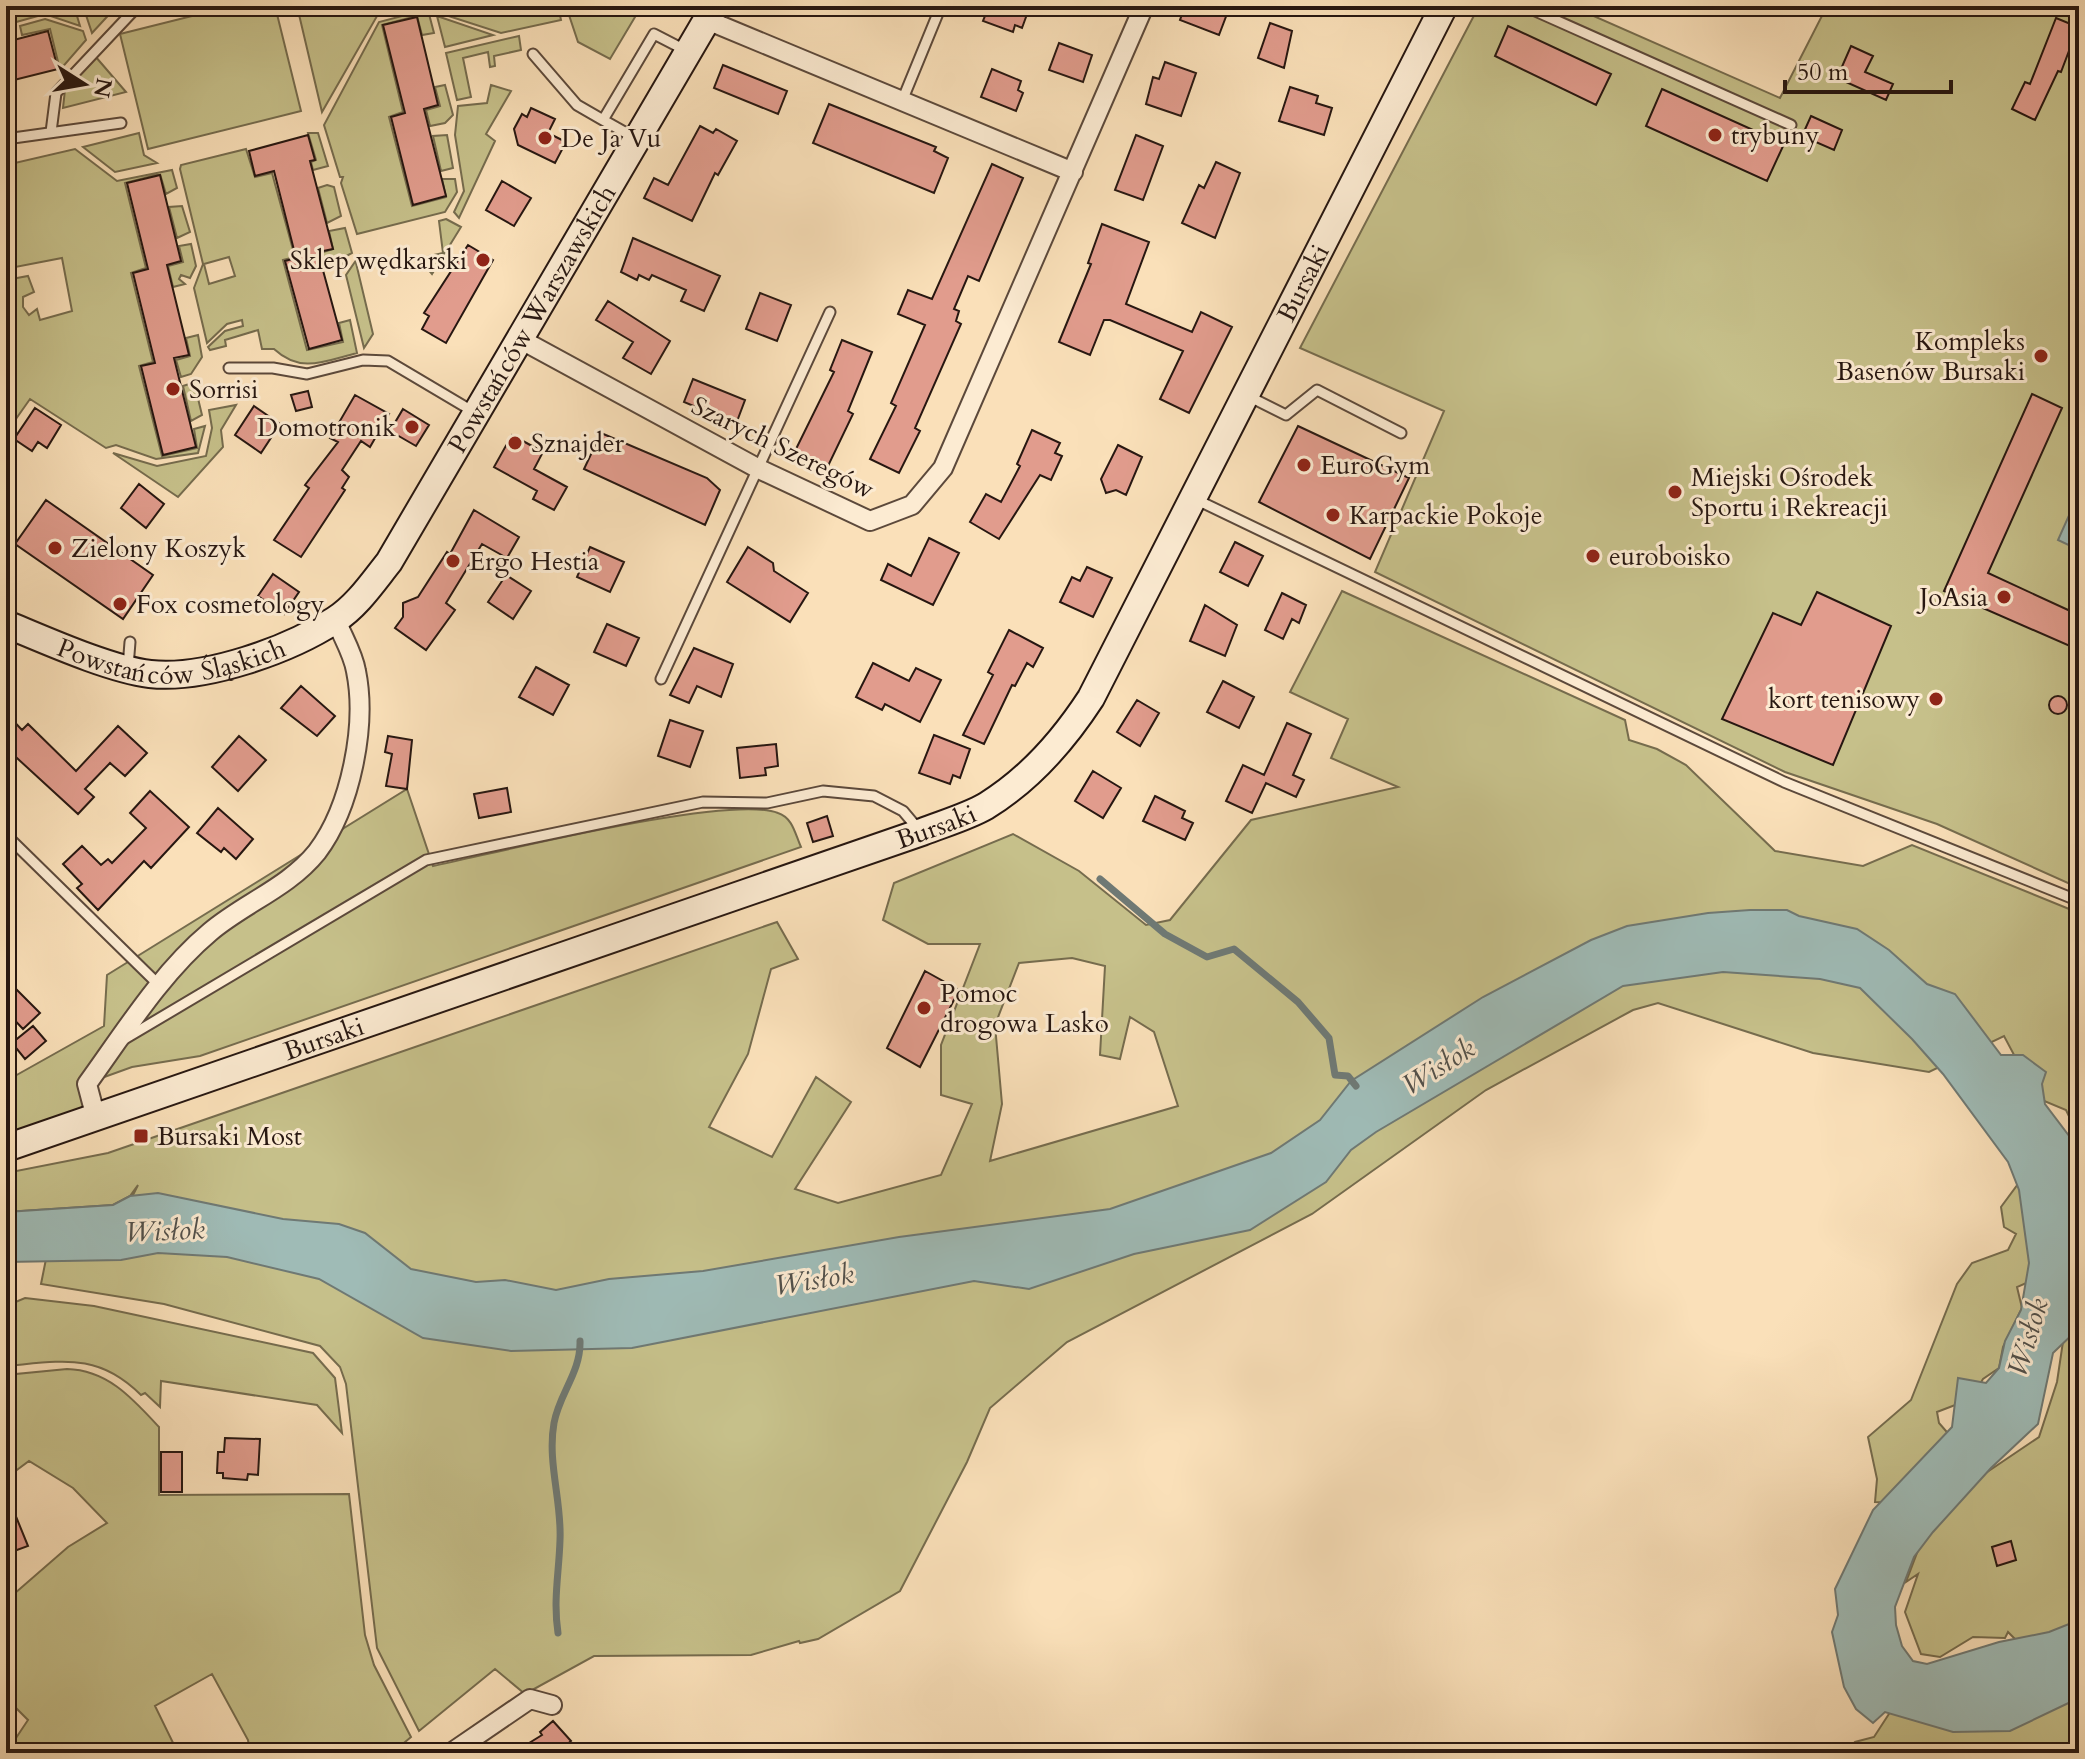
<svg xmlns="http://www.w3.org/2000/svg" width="2085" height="1759" font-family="Cardo,serif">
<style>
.green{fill:#c6c08a;stroke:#766c4e;stroke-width:2;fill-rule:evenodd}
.water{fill:#9fbbb6;stroke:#6f7974;stroke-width:2}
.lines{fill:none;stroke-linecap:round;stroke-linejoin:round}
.stream{stroke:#6f7974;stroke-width:7}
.building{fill:#e19c8d;stroke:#271711;stroke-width:2}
.lane-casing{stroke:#5c493b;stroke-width:13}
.street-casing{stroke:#5c493b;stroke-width:22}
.secondary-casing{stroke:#271711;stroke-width:30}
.lane{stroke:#fcebd2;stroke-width:9}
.street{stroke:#fcebd2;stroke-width:18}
.secondary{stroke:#fcebd2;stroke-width:26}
.poi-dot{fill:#8f2418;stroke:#fcebd2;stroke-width:3}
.labels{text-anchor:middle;stroke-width:6;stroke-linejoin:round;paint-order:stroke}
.poi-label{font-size:26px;fill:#271711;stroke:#fcebd2;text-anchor:start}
.street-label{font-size:26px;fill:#271711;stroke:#fcebd2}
.water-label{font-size:28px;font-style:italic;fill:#51504b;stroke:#fcebd2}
</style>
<rect width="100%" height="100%" fill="#fae0b9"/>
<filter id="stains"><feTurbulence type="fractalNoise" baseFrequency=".0025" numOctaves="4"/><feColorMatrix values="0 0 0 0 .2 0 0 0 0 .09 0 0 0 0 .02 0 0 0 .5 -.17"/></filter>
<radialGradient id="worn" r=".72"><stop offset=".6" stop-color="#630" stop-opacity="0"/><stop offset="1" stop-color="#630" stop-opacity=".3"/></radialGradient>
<path class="green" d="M6,6H74L80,26L45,14L9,24L13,38L6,39Z
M83,6H114L116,7L92,33Z
M232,6H275L301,111L148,149L120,34Z
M297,6H418L377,16L322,112Z
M435,6H558L561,20L501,33L436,12Z
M566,6H624L638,12L610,59L578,42Z
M1479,6H1571L1780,98L1827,6H2079V888L1937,824L1785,772L1375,572L1444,411L1300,348Z
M421,11L429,14L434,33L422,35L417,16L382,25L403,112L389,117L412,206L446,197L442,179H455L457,192L445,212L357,234L341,183L343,177H340L324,125L379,22Z
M437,16L493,35L445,47Z
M45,19L83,31L86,40L60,70L50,29L22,35L20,26Z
M519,36L521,50L494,56L495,66L490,67L488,52L463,58L471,97L457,100L446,53Z
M95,56L126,92L63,108L65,90Z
M445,85L453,115L445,123L430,126L426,110L440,106L435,87Z
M491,85L511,91L486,134L495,141L459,218L454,212L464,191L455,135L458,106L487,103Z
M139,133L144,155L157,163L115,172L83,147Z
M308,133H318L328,166L313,170L311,162L316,160Z
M447,135L453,168L441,171L433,136Z
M75,149L117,181L172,170L177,188L166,194L160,174L125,183L146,268L131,273L153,362L139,366L162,456L197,448L194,429L205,426L198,453L156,459L116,445L106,448L30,399L6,433V280L28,276L34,292L23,297V307L29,315L37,309L40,320L72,311L62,258L15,267V273L6,274V165Z
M246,149L255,177L272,173L295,257L283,260L307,350L343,342L339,323L350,320L357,353C325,361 301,374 274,349H262L258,330L225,340L226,346L210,350L208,347L225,331L243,326L242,320L227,324L207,343L194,288L203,264L180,169L181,165ZM229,257L235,276L209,284L204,264Z
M327,185L334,187L341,216L327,223L318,188Z
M182,206L190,232L177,238L169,207Z
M446,219L461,227L432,274L426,267L431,263L429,256L443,253L439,221Z
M345,228L352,253L339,260L344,264L342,267L324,270L320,253L333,249L329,231Z
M191,244L196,266L190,278L181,275L179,279L185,284L173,287L168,266L183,262L179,246Z
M359,256L360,262L356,263L373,334L364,348L346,275Z
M198,335L202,357L191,374L181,377L176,360L190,356L186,338Z
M189,384L195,386L202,415L191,421L183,386Z
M236,405L221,430L223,447L178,497L113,453L157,466L206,456L212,428L209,410Z
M1342,591L1625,720L1629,740L1657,749L1686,765L1775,851L1863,866L1912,845L2079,913V1137L2066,1110L2037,1098L2004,1036L1929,1072L1813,1053L1658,1003L1633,1010L1486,1090L1312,1214L1067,1342L990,1408L967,1462L900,1591L818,1639L800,1643L799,1641L751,1655L594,1656L525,1694L495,1669L419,1731L377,1648L346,1384L340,1367L320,1346L164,1304L41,1284L48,1249L107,1247L138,1185L130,1196L113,1205L6,1212V1173L108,1153L777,922L798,959L771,969L748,1054L709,1127L772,1157L816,1077L851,1102L795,1189L838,1203L941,1175L972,1104L941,1095V1045L980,944H928L883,920L894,883L1013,834L1079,871L1146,925L1170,920L1251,820L1398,787L1331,758L1348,719L1290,692ZM1072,958L1105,966L1100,1055L1120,1059L1130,1017L1154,1032L1178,1106L990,1161L1002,1104L995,1025L1019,963Z
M407,789L433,866C497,853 728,794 778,813C793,818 795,834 801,847L200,1056L132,1067L96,1080V1118L6,1145V1081L104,1026L107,975Z
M2021,1180L2040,1277L2017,1287L2022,1308L2003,1347L1999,1368L1983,1379L1971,1399L1937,1412L1939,1423L1953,1439L1896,1503L1875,1502L1877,1479L1868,1437L1911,1400L1957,1284L1972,1263L2008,1250L2016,1234L2004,1227L2001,1207Z
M2079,1234V1627L2022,1646L2008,1632L2005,1638L1973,1637L1940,1657L1921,1654L1905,1612L1918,1574L1906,1582L1934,1508L2039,1437L2057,1382Z
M25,1298L94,1306L313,1353L335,1378L342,1433L317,1405L161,1381L160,1407L145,1393L141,1395C98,1352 62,1361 6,1366V1306Z
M67,1369C108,1370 133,1399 159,1427V1495L349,1494L365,1635L374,1665L411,1737L392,1753H250L248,1740L212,1674L155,1706L178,1753H6L28,1720L6,1698V1588L14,1594L68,1547L107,1523L73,1488L29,1461L6,1478V1375Z
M2079,1685V1753H1845L1855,1742L1874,1737L1900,1697Z"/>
<path class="water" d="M2079,493V550L2058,540Z
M1750,910H1787L1799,916L1857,929L1889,950L1927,984L1955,994L2001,1055H2023L2046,1072L2042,1084L2045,1104L2079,1149V1328L2053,1353L2038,1424L1991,1468L1933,1532L1914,1557L1895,1607L1896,1625L1902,1646L1913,1661L1927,1664L1999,1642L2049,1632L2079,1620V1698L2010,1731L1953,1732L1885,1712L1873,1723L1856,1709L1844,1687L1832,1632L1838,1615L1835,1589L1873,1510L1952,1427L1958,1378L1986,1383L1999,1368L2005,1341L2021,1310L2029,1263L2019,1190L2008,1162L1943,1074L1912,1039L1860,988L1820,979L1723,972L1623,986L1376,1132L1351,1150L1326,1182L1250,1230L1134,1254L1029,1289L974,1281L632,1348L511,1351L423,1338L319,1279L227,1257L158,1253L121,1260L6,1262V1212L113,1205L130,1196L158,1193L283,1219L339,1224L365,1233L411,1269L476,1282L505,1280L556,1290L609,1279L703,1271L899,1237L1110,1209L1271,1153L1320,1120L1351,1081L1483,997L1591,940L1627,926L1708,913Z"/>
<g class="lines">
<path class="stream" d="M1100,879L1165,934L1207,957L1234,949L1298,1002L1329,1038L1335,1075L1348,1076L1356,1086
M558,1633C553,1600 559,1573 560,1540C562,1502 547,1462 554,1423C559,1394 581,1372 580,1341"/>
</g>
<path class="building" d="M989,6H1030L1022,28L1015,25L1013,32L983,21Z
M1185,6H1230L1219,35L1180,20Z
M417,17L438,105L424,109L446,196L413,205L391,117L405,113L383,25Z
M2056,18L2078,27L2061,72L2058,71L2035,120L2012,109L2025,82L2030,84Z
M1270,23L1292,31L1284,68L1258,58Z
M1508,26L1611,74L1596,105L1495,56Z
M48,31L58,69L6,82V42Z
M1059,43L1092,55L1083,82L1049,70Z
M1851,46L1873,56L1865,72L1893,84L1886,100L1837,78Z
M1165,62L1196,73L1181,116L1146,104L1153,77L1159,79Z
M723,65L787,91L778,114L714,88Z
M992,69L1021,81L1018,90L1023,93L1016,111L981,97Z
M1290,87L1318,96L1316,103L1332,108L1324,135L1279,121Z
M1662,89L1784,144L1767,181L1646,126Z
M829,104L936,147L934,151L948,158L934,193L813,143Z
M531,108L555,119L548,133L566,142L555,163L518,145L514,129L522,114L527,117Z
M1811,116L1842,130L1834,150L1802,136Z
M700,126L713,133L716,129L737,141L718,175L715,173L692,221L644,198L654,178L668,185Z
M308,135L315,160L310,161L333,249L318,252L342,340L309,349L285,261L296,258L274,171L255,176L249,151Z
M1136,135L1163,146L1143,200L1115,190Z
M1216,162L1240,173L1215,238L1182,223L1199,185L1204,188Z
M992,164L1023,178L979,281L968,276L954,309L959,311L956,321L961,324L915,428L920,431L899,473L870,459L896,406L891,403L925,325L898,314L908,290L932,299Z
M160,175L181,261L167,265L189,355L174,358L196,447L163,455L141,366L155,363L133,273L148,269L127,183Z
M502,181L531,198L514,226L486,210Z
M1102,224L1149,242L1126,304L1192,332L1201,312L1232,327L1189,413L1160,399L1183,351L1110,320H1104L1090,355L1059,342L1091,264L1088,263Z
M633,238L720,276L704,311L681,301L686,290L652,275L649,280L639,275L637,280L621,272Z
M468,245L493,260L446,343L422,329L429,316L424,313Z
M760,293L791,305L777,341L746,329Z
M608,301L670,341L651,374L623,358L633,342L596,320Z
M842,340L872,352L848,411L853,414L828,466L795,451L834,372L830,370Z
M693,379L745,400L736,424L684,402Z
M308,391L312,407L296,411L291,395Z
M2032,394L2062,408L1988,573L2079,615V650L1944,591Z
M355,395L389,414L370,447L361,441L342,470L349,477L342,488L345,490L301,557L274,540L309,488L305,485L338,442L330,438Z
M254,406L280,424L261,453L235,435Z
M35,408L61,425L47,448L38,442L32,451L14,439Z
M403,409L429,425L416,446L390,431Z
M1298,426L1409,478L1370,559L1259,502Z
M1032,430L1060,443L1055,453L1062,456L1051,480L1040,475L999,539L970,522L986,494L1001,502L1020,466L1017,464Z
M601,433L707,478L720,490L705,525L584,469Z
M512,435L543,452L534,469L567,487L554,510L533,499L537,491L494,467Z
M1118,445L1142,457L1126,495L1116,490L1106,493L1101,479Z
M139,484L164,504L146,528L121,508Z
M46,500L153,575L123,619L15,544Z
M474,510L519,537L507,558L482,544L446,603L455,610L426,650L395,628L403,617V603L418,597L447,552L450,554Z
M929,538L959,553L933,605L881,580L888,564L911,576Z
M1235,542L1263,556L1248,586L1220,572Z
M590,547L624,562L610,592L577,577Z
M748,547L773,563L774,571L808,593L790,622L727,582Z
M1087,567L1112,578L1093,617L1060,602L1072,577L1080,581Z
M273,574L299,592L284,614L258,596Z
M506,575L531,591L513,619L488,602Z
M1817,592L1891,626L1833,765L1722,719L1773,613L1801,625Z
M1282,593L1306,605L1299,623L1292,619L1283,639L1265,630Z
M1205,605L1237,625L1225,656L1190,641Z
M607,624L639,638L626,666L594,652Z
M1009,630L1043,648L1033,667L1027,663L1015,686L1012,685L984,744L963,735L993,675L988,672Z
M694,648L733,664L721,697L697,686L689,703L670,695Z
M873,663L909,681L916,668L941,680L920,722L885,704L882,710L856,697Z
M536,667L569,685L553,715L519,697Z
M1223,681L1254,697L1239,728L1207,712Z
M301,686L335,716L317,736L281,708Z
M2049 705a9 9 0 1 1 18 0a9 9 0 1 1-18 0Z
M1137,700L1159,713L1140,746L1117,732Z
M6,713L22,730L28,724L76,771L118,726L147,753L125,776L110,763L85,789L94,797L78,814L6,748Z
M670,720L703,731L690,767L658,756Z
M1287,723L1311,734L1293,775L1304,780L1296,797L1266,783L1252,813L1226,801L1243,765L1264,775Z
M934,735L970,749L960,778L953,775L950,784L919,773Z
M239,736L266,760L238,791L212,767Z
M388,736L412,740L407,789L386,786L392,754L385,752Z
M776,744L778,766L765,768L766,775L740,778L737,748Z
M1093,771L1121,788L1103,818L1075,801Z
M507,788L511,812L479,818L474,794Z
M150,791L189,827L151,868L144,861L98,910L77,888L82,884L63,864L82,846L101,865L108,859L112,863L146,828L130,813Z
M1155,796L1185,811L1182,818L1193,823L1185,840L1143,821Z
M218,808L253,839L236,859L224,848L221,852L197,833Z
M827,816L833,836L813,842L807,823Z
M925,971L959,990L920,1067L887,1048Z
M6,979L40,1013L23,1029L6,1011Z
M33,1026L46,1041L25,1059L12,1043Z
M225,1438L260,1439L258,1475L248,1474L247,1480L223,1478V1473H217L218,1452H224Z
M161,1452H182V1492H161Z
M6,1492L28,1546L6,1554Z
M2011,1541L2016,1560L1997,1566L1992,1547Z
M553,1721L571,1741L557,1753H513L542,1735L540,1732Z"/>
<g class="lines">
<defs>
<path id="lane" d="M1524,6L1791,125
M533,54L577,105L603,120L654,34L685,50
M902,101L941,6
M603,120L635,138
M51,132L56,93L138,6
M6,139L121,123
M229,368H273L307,374L363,360L388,361L474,412
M1248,396L1286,415L1317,390L1401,433
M1195,499L1784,782L2079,901
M128,667L130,642
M661,679L830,312
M6,835L160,986
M123,1040L426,860L703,802L767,803L823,791L874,796L903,811L919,830"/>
<path id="street" d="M707,20L1073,172
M518,338L759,469L870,521L912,505L943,468L1144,6
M96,1118L87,1084C124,1033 161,973 210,932C244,903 288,888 317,852C351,807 367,725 356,671C353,653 342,636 336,620
M451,1753L530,1699L552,1705"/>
<g id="secondary">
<path id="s1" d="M6,624C45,640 109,669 150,674C205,680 289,650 335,620C357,606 373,582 389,562L715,6"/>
<path id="s2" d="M6,1148L922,832C942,824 967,817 986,806C1030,779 1063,741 1091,698L1444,6"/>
</g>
</defs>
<use href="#lane" class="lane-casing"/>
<use href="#street" class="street-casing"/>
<use href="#secondary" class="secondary-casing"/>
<use href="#lane" class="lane"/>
<use href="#street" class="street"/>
<use href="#secondary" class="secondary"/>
</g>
<g class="poi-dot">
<circle cx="1715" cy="135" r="8"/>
<circle cx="545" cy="138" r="8"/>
<circle cx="483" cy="260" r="8"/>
<circle cx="2041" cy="356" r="8"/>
<circle cx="173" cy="389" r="8"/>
<circle cx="412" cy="427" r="8"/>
<circle cx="515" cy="443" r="8"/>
<circle cx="1304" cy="465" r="8"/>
<circle cx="1675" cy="492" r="8"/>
<circle cx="1333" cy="515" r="8"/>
<circle cx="55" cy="548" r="8"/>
<circle cx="1593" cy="556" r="8"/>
<circle cx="453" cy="561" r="8"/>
<circle cx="2004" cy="597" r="8"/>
<circle cx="120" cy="604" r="8"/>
<circle cx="1936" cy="699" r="8"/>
<circle cx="924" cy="1008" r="8"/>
<rect x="133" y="1128" width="16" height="16" rx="4"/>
</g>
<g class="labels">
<g class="poi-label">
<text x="1731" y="144">trybuny</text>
<text x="561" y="147">De Ja Vu</text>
<text x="467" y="269" text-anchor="end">Sklep wędkarski</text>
<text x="2025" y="350" text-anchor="end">Kompleks<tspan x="2025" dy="30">Basenów Bursaki</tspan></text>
<text x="189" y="398">Sorrisi</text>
<text x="396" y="436" text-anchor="end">Domotronik</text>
<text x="531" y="452">Sznajder</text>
<text x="1320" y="474">EuroGym</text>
<text x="1691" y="486">Miejski Ośrodek<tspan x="1691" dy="30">Sportu i Rekreacji</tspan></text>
<text x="1349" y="524">Karpackie Pokoje</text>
<text x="71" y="557">Zielony Koszyk</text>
<text x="1609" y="565">euroboisko</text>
<text x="469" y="570">Ergo Hestia</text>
<text x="1988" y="606" text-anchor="end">JoAsia</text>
<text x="136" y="613">Fox cosmetology</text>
<text x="1920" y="708" text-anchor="end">kort tenisowy</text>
<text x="940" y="1002">Pomoc<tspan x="940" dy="30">drogowa Lasko</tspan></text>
<text x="157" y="1145">Bursaki Most</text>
</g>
<g class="street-label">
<text dy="9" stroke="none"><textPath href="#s2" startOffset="1656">Bursaki</textPath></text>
<text dy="9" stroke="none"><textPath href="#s1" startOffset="710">Powstańców Warszawskich</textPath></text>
<text transform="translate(783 447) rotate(26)" y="9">Szarych Szeregów</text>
<text dy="9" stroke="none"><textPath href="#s1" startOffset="174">Powstańców Śląskich</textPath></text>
<text dy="9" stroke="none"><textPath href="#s2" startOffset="984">Bursaki</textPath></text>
<text dy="9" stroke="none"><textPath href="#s2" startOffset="336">Bursaki</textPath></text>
</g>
<g class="water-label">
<text transform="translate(1438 1066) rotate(-32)" y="10">Wisłok</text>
<text transform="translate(165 1230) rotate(-2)" y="10">Wisłok</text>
<text transform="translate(814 1279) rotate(-9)" y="10">Wisłok</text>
<text transform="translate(2027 1337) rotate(-73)" y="10">Wisłok</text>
</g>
</g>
<rect width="2085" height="1759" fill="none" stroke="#fae0b9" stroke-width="32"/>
<rect x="8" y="8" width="2069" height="1743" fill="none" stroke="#271711" stroke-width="4"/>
<rect x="16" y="16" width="2053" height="1727" fill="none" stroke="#271711" stroke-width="2"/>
<g transform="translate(84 84) rotate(101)" stroke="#fcebd2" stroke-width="6" paint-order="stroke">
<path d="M0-6L14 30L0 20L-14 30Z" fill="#271711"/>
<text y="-12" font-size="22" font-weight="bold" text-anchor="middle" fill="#271711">N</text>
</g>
<path d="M1785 80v12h166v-12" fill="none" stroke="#271711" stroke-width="4"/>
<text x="1797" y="80" font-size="24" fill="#271711" stroke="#fcebd2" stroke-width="6" paint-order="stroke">50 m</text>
<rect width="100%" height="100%" filter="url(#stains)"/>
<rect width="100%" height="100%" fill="url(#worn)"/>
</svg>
